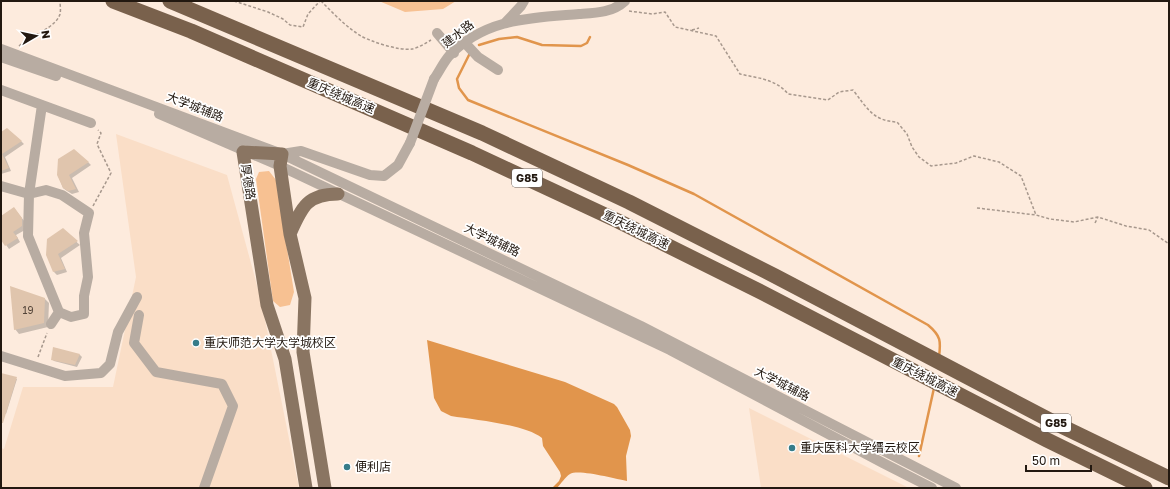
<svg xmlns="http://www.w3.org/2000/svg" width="1170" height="489" font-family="'Golos Text','Noto Sans SC',sans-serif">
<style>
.built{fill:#fadec7}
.green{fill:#f7c192}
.water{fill:#e1954c}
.shadow{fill:#0003}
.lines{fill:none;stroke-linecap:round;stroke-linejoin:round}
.stream{stroke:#e1954c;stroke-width:2.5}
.building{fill:#e0c5ad}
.path{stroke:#a7988d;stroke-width:1.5;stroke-dasharray:3 2;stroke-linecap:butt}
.minor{stroke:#b8aca2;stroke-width:10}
.major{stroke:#8a7562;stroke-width:13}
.highway{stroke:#79614c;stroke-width:15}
.minor-bridge{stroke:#b8aca2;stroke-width:10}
.poi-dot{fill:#367c89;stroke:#fff;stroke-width:1.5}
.labels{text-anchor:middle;stroke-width:3.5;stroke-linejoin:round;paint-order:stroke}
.number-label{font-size:10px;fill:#524337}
.shield{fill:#fff;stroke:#645d58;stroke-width:1}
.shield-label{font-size:11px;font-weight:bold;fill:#221810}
.street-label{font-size:12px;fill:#221810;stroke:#fff}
.poi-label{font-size:12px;fill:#221810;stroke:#fff;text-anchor:start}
</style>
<rect width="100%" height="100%" fill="#fdebdd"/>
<path class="built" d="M116,134L227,175L261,300L299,488H1V448L4,449L23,387H113L136,277Z
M749,408L909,488H761Z"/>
<path class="green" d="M379,1H456L443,9L405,12Z
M269,171L276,180L294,292L290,305L280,307L273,301L256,179L259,172Z"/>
<path class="water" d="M427,340L565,382L614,404L617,407L630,430L631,436L626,456L627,481C615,479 579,469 570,474C565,477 561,484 557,488H552L559,481L561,476L560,472L543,446L542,438C524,424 475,420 451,416L441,411L434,398Z"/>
<path class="shadow" d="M1,133L21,141L24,144L5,157L11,171L1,174Z
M88,162L91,165L72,178L79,192L72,194L67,191L63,188L58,175Z
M14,208L25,222V230L16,235L20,242L9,249L1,238V215L2,216Z
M63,230L80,245L61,258L67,272L57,275L54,272Z
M45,299L49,303L48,327L19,334L15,329Z
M54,348L80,355L82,357L77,367L54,361L52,359Z
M1,374L17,379L6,414L1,413Z"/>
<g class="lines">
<path class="stream" d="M479,45L499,39L517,37L542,45L581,46L587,43L590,37
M470,53L457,79L459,88L468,100L628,165L694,194L928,325C941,336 941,341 939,357
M919,456L934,388"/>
</g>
<path class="building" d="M7,128L22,141L2,154L9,168L1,171V132Z
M74,149L89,162L69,175L76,189L68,191L63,188L57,175L58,159Z
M14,207L22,218V226L13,232L18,238L5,246L1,240V216Z
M63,228L78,241L58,254L65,269L53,272L46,255L47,239Z
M10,286L45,298L44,323L14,330Z
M53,347L80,354L75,365L51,360Z
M1,373L17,377L3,423H1Z"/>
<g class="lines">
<path class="path" d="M234,1L268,12L283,19L290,25L303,27L308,14L320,1
M321,1C333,13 346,27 361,36C372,42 399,51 412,49C418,48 426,43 431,40
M629,11L652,14L665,12L675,27L716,36L740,74C757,78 776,79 788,94L828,100L839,92L853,90C867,108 873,121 897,122L907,134L912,147L919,157L931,166L956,163L974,156L999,162L1021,176L1036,215L1050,219L1074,222L1098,217L1126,226L1149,230L1169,244
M692,30L699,28
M19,46C30,36 56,28 60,14C61,10 60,5 60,1
M93,206L111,173L97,144L101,133L98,130
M977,208L1036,215
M1095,223L1098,217
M38,357L47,333"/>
<path class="minor" d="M505,23L521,6L524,1
M437,33L454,53
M465,43L478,57L498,70
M1,49L282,154L641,326L956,488
M1,57L56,76
M434,79C439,72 443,63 449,56C485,18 531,18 579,14C595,13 612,13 625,1
M1,90L91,123
M159,114L280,166L670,350L883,463L932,488
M282,154L301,151L370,175L384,176L398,165L410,143
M1,186L29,194L42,105
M46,190L62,195L89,213L84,233L88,277L84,296V314L71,317L59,312L28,236L29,194Z
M139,315L134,343L156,372L222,384L233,406L204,488
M51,324L59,312
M1,356L65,376L101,373L110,364L118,332L137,297"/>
<path class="major" d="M290,234C302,207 307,194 338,194
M306,488L285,359L267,305L243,152L282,154L280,166L290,234L305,298L303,352L325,488"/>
<path class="highway" d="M113,1L191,31L472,153L618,221L761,292L1047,440L1145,488
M170,1L482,133L629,202L775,276L1057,424L1169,478"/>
<path class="minor-bridge" d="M410,143L434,79"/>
</g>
<g class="poi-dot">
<circle cx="196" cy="343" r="4"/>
<circle cx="792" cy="448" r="4"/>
<circle cx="347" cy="467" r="4"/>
</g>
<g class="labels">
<g class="number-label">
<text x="28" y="314">19</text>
</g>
<g class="shield">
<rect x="512" y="169" width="30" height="18" rx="3"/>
<rect x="1041" y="414" width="30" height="18" rx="3"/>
</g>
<g class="shield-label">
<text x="527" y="182">G85</text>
<text x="1056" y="427">G85</text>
</g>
<g class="street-label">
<text transform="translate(458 34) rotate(-38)" y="4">建水路</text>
<text transform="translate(341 96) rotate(23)" y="4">重庆绕城高速</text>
<text transform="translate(195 107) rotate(21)" y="4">大学城辅路</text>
<text transform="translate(248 182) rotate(81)" y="4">厚德路</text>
<text transform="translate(636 230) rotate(26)" y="4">重庆绕城高速</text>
<text transform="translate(492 240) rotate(26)" y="4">大学城辅路</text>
<text transform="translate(925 377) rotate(27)" y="4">重庆绕城高速</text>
<text transform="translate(782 384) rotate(27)" y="4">大学城辅路</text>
</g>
<g class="poi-label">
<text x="204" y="347">重庆师范大学大学城校区</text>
<text x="800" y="452">重庆医科大学缙云校区</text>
<text x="355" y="471">便利店</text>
</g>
</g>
<rect width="1170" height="489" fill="none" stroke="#221810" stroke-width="4"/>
<g transform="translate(36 36) rotate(81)" stroke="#ffffff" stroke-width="3" paint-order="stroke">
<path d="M0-3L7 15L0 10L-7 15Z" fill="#221810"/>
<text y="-6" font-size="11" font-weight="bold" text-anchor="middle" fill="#221810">N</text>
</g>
<path d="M1026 465v6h65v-6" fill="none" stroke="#221810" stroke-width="2"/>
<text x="1032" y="465" font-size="12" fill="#221810" stroke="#ffffff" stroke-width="3" paint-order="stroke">50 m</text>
</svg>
